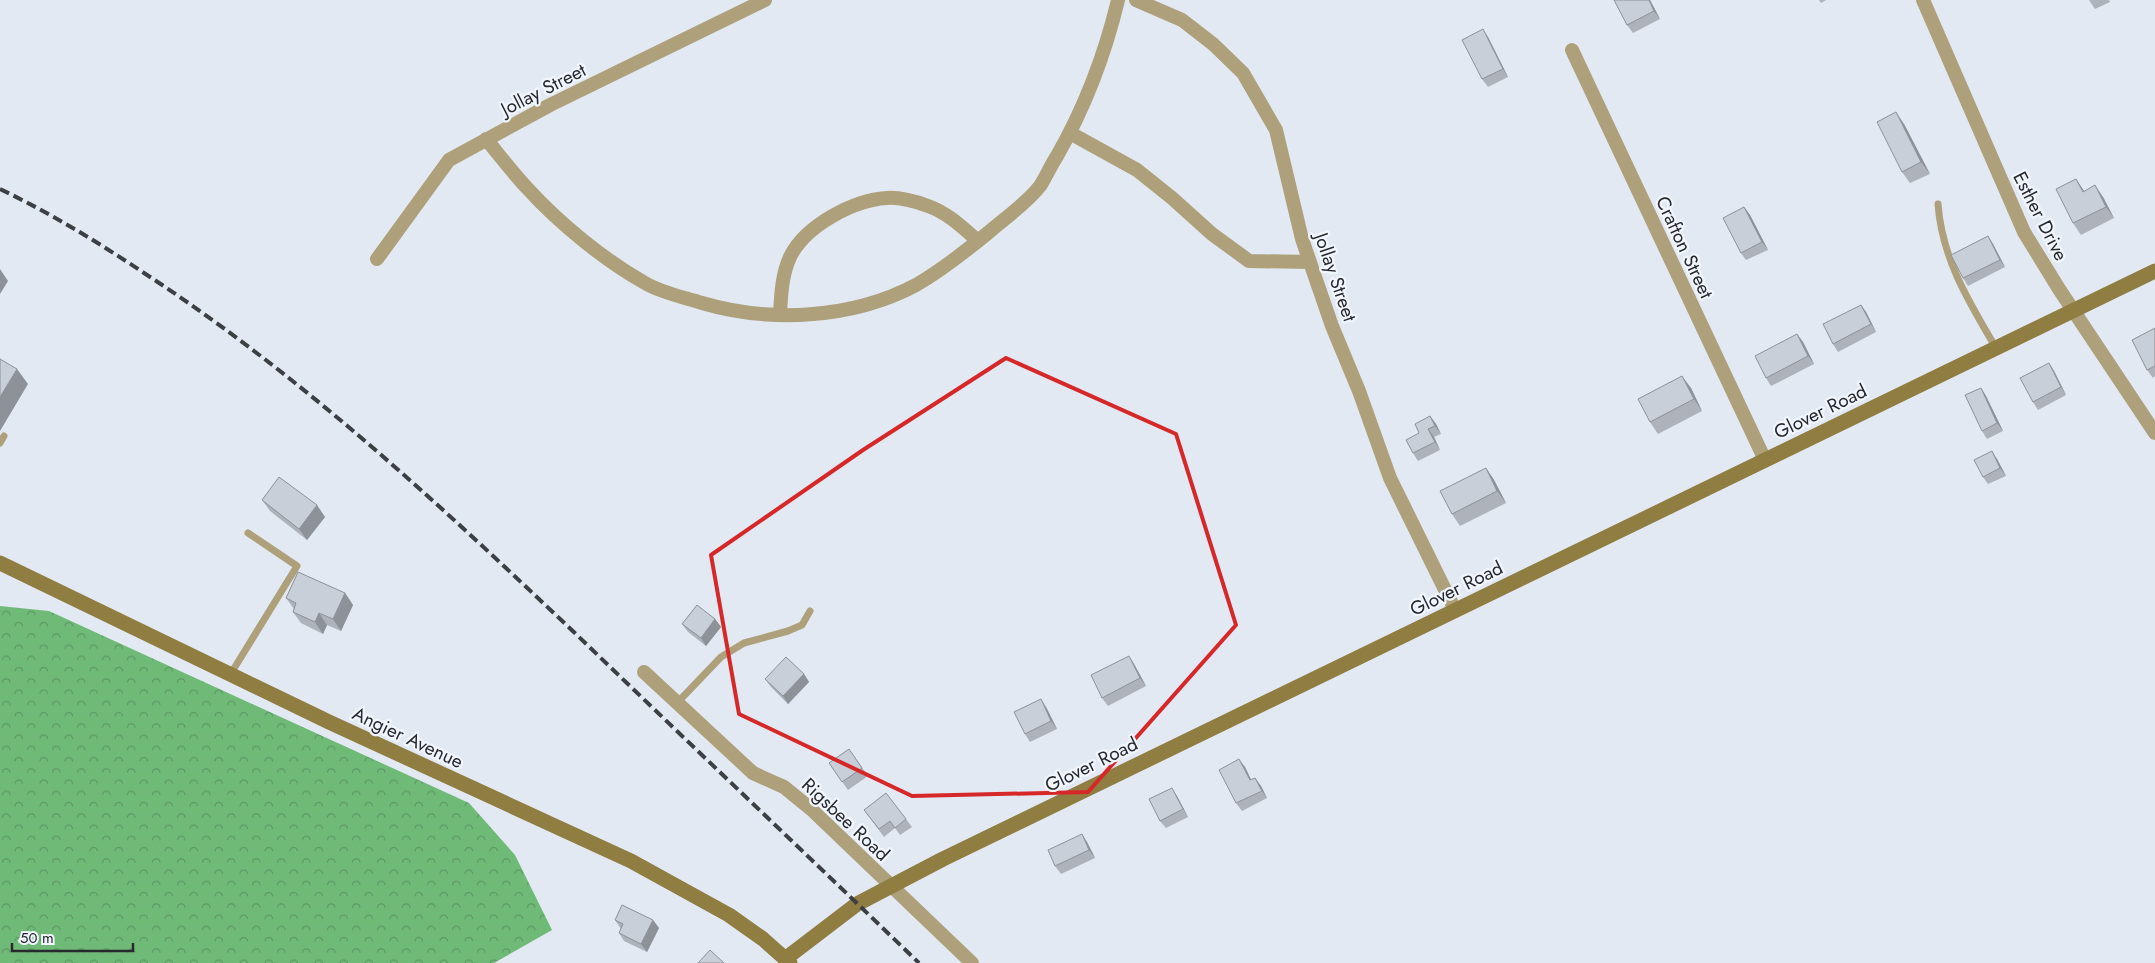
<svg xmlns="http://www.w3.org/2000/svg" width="2155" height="963" font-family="Jost,sans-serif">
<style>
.forest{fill:url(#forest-crowns)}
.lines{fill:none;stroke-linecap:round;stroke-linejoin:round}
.lane{stroke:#ada07a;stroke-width:7}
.street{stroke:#ada07a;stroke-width:14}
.secondary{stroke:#907d41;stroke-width:15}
.rail{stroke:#3c3f43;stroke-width:4;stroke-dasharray:10 5;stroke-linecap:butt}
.wall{fill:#adb2bb}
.shaded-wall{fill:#8d9198}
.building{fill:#c9cfd9;stroke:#8d9198}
.marked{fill:none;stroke:#d62828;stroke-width:4;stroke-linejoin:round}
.labels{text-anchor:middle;stroke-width:4.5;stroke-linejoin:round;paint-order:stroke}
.street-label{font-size:19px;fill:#27292d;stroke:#f1f6fe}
</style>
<defs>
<pattern id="forest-crowns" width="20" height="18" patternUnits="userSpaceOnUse" patternTransform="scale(1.25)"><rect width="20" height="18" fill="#70ba78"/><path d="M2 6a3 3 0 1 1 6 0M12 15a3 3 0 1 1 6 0" fill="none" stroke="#5c9763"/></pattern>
</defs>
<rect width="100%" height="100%" fill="#e3e9f3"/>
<path class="forest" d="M0,606L49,611L469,803L515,855L552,930L494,963H0Z"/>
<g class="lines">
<path class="lane" d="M1938,204C1942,259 1969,302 1996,348
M0,443L4,436
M230,675L297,566L248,533
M677,703L721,657L744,643L788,631L802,625L810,611"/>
<path class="street" d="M1136,0L1182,20L1213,44L1243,73L1276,130L1302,239L1332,326L1359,391L1390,478L1455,610
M1923,0L2024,232L2059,289L2155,433
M1572,50L1765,460
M1070,133L1137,170L1172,198L1212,234L1249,261L1310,262
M486,139C500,156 513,173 528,189C559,223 604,260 645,283C662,293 683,297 702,303C770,323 852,319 916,285C942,270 966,251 989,232C1006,217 1026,204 1040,186C1046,177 1051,165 1057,156C1085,107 1105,54 1118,0
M377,259L449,160L550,105L765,0
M780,314C781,295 782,274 790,257C805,226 853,200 887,198C900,197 917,202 928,206C948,213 963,228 978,241
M644,672L753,773L784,787L811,809L972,963"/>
<path class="secondary" d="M0,563L329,722L631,861L729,915L763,939L790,963
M785,959L857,904L943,859L2155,271"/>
<path class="rail" d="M0,189C50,213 96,241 141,271C301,375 440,505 578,636C691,745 806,854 919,963"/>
</g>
<path class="wall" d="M1614,0H1650L1660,19L1633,33L1627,25Z
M1819,0H1826L1821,3Z
M2089,0H2109L2110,2L2095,9Z
M1488,37L1508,77L1488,87L1482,79Z
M1904,124L1930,174L1910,183L1902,172Z
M2076,179L2084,191L2103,197L2114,218L2081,235L2073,223Z
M1744,207L1750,215L1768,250L1746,260L1741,253Z
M1988,236L1993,244L2005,267L1968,286L1963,278Z
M1861,305L1866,312L1876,332L1838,352L1833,344Z
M2155,328V376L2153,378L2147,370Z
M1797,334L1803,342L1814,364L1771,386L1766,378Z
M2049,363L2054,371L2066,395L2038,410L2033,402Z
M1691,388L1702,411L1658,434L1650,422Z
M1981,388L1986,396L2003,431L1987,439L1982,431Z
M1430,416L1436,424L1441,434L1434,437L1440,450L1418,461L1413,453L1419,433Z
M1997,459L2006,476L1988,484L1983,477Z
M1486,468L1494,480L1506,503L1460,526L1452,514Z
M262,500L325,517L307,540L270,511Z
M345,593L353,605L341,631L327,625L323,634L301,623L293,612L294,609L286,598Z
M715,619L721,627L706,646L688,632L682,624Z
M1129,656L1134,664L1146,686L1108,706L1102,698Z
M804,674L809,682L788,704L771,687L765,679Z
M1046,707L1057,729L1030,742L1025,734Z
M849,749L868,776L848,790L829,763Z
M1245,767L1251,780L1255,778L1261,786L1267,798L1242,811L1236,803Z
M1177,796L1188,817L1166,828L1160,821Z
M864,810L906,819L912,827L900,835L895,828L884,837Z
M1087,842L1095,858L1061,874L1055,866Z
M615,920H653L659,928L647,952L624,941L619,933L621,929Z"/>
<path class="shaded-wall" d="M1649,0H1650L1660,19L1654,11Z
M1483,29L1488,37L1508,77L1503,69Z
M1896,112L1904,124L1930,174L1921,162Z
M2076,179L2084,191L2083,192Z
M2095,185L2103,197L2114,218L2106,207Z
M1744,207L1750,215L1768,250L1762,242Z
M1988,236L1993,244L2005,267L2000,260Z
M0,269L8,281L0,294Z
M1861,305L1866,312L1876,332L1871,324Z
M1797,334L1803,342L1814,364L1808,356Z
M2049,363L2054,371L2066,395L2061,387Z
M17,369L28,384L0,431V397Z
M1682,376L1691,388L1702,411L1694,399Z
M1981,388L1986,396L2003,431L1997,423Z
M1430,416L1436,424L1441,434L1435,426Z
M1428,429L1434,437L1440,450L1435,442Z
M1992,451L1997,459L2006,476L2000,468Z
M1486,468L1494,480L1506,503L1497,491Z
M317,505L325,517L307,540L299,529Z
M345,593L353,605L341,631L333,619Z
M319,613L327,625L323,634L315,622Z
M715,619L721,627L706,646L701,638Z
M1129,656L1134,664L1146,686L1140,678Z
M804,674L809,682L788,704L783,696Z
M1041,699L1046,707L1057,729L1051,721Z
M1239,759L1245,767L1255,788L1250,780Z
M1255,778L1261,786L1267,798L1262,791Z
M1172,788L1177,796L1188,817L1183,809Z
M1082,834L1087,842L1095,858L1089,850Z
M653,920L659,928L647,952L641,944Z"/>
<path class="building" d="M1614,0H1649L1654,11L1627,25Z
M1483,29L1503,69L1482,79L1462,40Z
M1896,112L1921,162L1902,172L1877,122Z
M2076,179L2083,192L2095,185L2106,207L2073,223L2056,189Z
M1744,207L1762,242L1741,253L1723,218Z
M1988,236L2000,260L1963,278L1951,255Z
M1861,305L1871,324L1833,344L1823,324Z
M2155,328V366L2147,370L2132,340Z
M1797,334L1808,356L1766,378L1755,356Z
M0,359L17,369L0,397Z
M2049,363L2061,387L2033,402L2020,378Z
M1682,376L1694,399L1650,422L1638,399Z
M1981,388L1997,423L1982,431L1965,395Z
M1430,416L1435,426L1428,429L1435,442L1413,453L1406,440L1419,433L1415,424Z
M1992,451L2000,468L1983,477L1974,460Z
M1486,468L1497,491L1452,514L1440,491Z
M279,477L317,505L299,529L262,500Z
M298,572L345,593L333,619L319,613L315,622L293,612L296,603L286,598Z
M697,605L715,619L701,638L682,624Z
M1129,656L1140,678L1102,698L1091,675Z
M786,657L804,674L783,696L765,679Z
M1041,699L1051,721L1025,734L1014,712Z
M849,749L862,768L842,782L829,763Z
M1239,759L1250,780L1255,778L1262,791L1236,803L1219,770Z
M1172,788L1183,809L1160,821L1149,799Z
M886,793L906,819L895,828L890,821L879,829L864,810Z
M1082,834L1089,850L1055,866L1048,850Z
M622,905L653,920L641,944L619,933L623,924L615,920Z
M710,950L724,963H698Z"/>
<path class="marked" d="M1006,358L1176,434L1236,625L1088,792L912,796L739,714L711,555L863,450Z"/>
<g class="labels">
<g class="street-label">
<text transform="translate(543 89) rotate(-27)" y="7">Jollay Street</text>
<text transform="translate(2041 216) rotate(63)" y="7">Esther Drive</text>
<text transform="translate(1685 247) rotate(65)" y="7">Crafton Street</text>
<text transform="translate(1336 277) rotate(71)" y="7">Jollay Street</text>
<text transform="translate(1820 411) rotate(-26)" y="7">Glover Road</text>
<text transform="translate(1456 588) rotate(-26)" y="7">Glover Road</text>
<text transform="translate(408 737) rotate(25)" y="7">Angier Avenue</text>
<text transform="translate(1091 764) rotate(-26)" y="7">Glover Road</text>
<text transform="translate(846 819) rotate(43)" y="7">Rigsbee Road</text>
</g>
</g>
<path d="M12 943v8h121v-8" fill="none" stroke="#27292d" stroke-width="2.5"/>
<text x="20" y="943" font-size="15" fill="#27292d" stroke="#f1f6fe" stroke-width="4" paint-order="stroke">50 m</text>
</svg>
